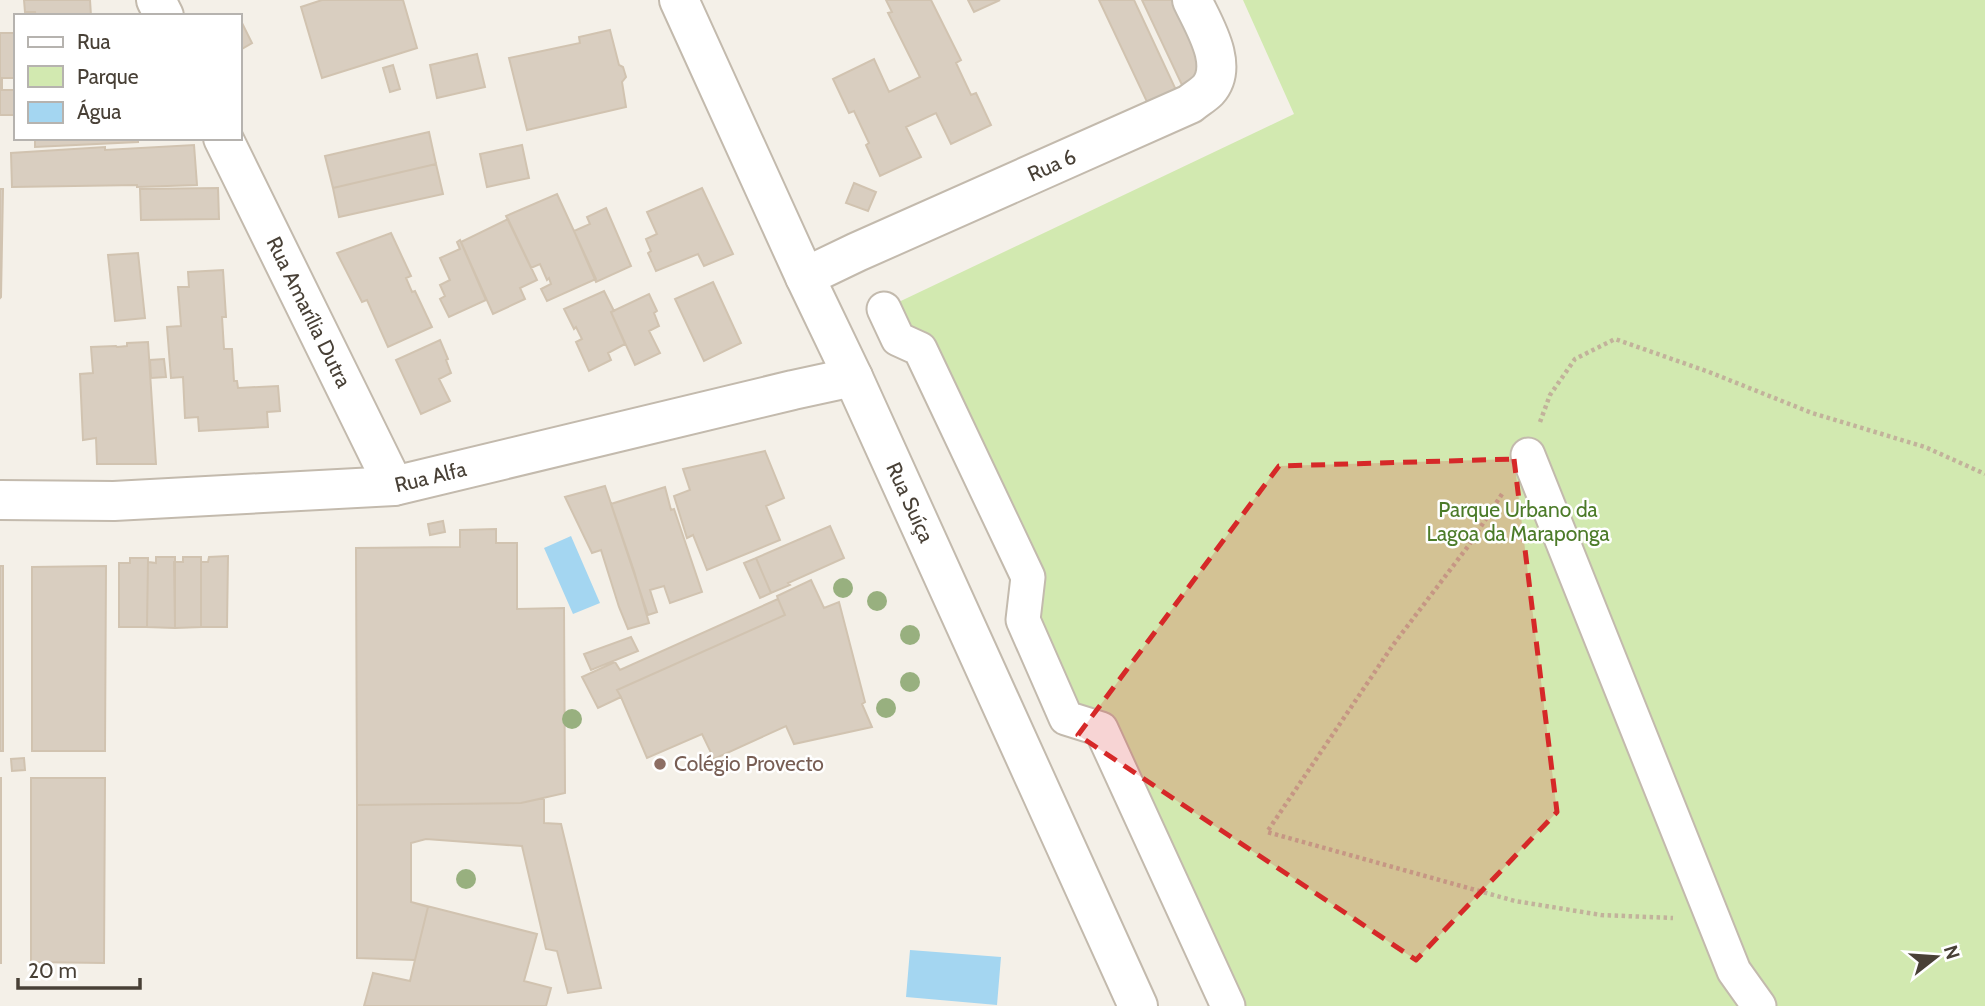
<svg xmlns="http://www.w3.org/2000/svg" width="1985" height="1006" font-family="Cabin,sans-serif">
<style>
.green{fill:#d2e9b0}
.water{fill:#a4d6f1}
.building{fill:#d9cec0;stroke:#d1c3b0;stroke-width:2}
.lines{fill:none;stroke-linecap:round;stroke-linejoin:round}
.pedestrian-casing{stroke:#c3baad;stroke-width:37}
.minor-casing{stroke:#c3baad;stroke-width:42}
.path{stroke:#c2b29b;stroke-width:4.5;stroke-dasharray:3.5 3.5;stroke-linecap:butt}
.pedestrian{stroke:#fff;stroke-width:33}
.minor{stroke:#fff;stroke-width:38}
.tree{fill:#98b07f}
.marked{fill:#d62828;fill-opacity:0.2;stroke:#d62828;stroke-width:5;stroke-dasharray:14 9;stroke-linejoin:round}
.education-dot{fill:#8d6e63;stroke:#fff;stroke-width:2.5}
.labels{text-anchor:middle;stroke-width:5;stroke-linejoin:round;paint-order:stroke}
.street-label{font-size:21px;fill:#484036;stroke:#fff}
.park-label{font-size:21px;fill:#4c7b29;stroke:#fff}
.education-label{font-size:21px;fill:#785e54;stroke:#fff;text-anchor:start}
</style>
<rect width="100%" height="100%" fill="#f4f0e8"/>
<path class="green" d="M1243,0H1985V1006H1228L1101,730L1066,718L1028,577L884,309L1294,114Z"/>
<path class="water" d="M571,536L600,603L573,614L544,548Z
M910,950L1001,957L997,1005L906,997Z"/>
<path class="building" d="M24,0H90L91,16H36L35,12H25Z
M322,0H403L417,48L322,78L301,7Z
M886,0H931L961,60L956,63L971,95L976,93L991,125L951,144L936,113L906,127L921,157L880,176L866,145L869,143L854,111L849,113L833,79L874,59L889,92L920,77L888,13L892,12Z
M968,0H1000L974,12Z
M1099,0H1134L1176,90L1148,104Z
M1142,0H1175L1210,72L1182,85Z
M240,19L252,43L240,50Z
M610,30L619,65L623,67L626,77L622,82L626,107L527,130L509,58L580,43L579,37Z
M0,33H16V78H2V90H16V115H0Z
M477,54L485,87L437,98L430,65Z
M393,65L400,89L390,92L383,68Z
M429,132L436,164L333,188L325,156Z
M35,138H138V142L35,147Z
M194,145L197,185L137,187V185L12,187L11,153L105,147V150Z
M522,145L529,178L487,187L480,154Z
M436,164L443,194L339,217L333,188Z
M854,183L876,192L868,211L846,203Z
M218,188L219,219L141,220L140,189Z
M702,188L733,254L704,266L698,254L656,271L648,253L651,251L646,239L657,234L647,212Z
M0,189H3L1,297L0,298Z
M557,194L596,279L547,301L541,289L551,284L549,278L547,280L540,264L531,268L506,216Z
M606,208L631,266L596,282L574,231L590,224L587,217Z
M508,219L537,280L520,288L525,299L493,314L461,242Z
M391,233L411,276L406,278L412,292L415,291L432,327L388,347L367,300L362,302L337,253Z
M460,240L486,300L449,317L440,299L445,296L440,285L450,280L440,258L460,249L457,242Z
M138,253L145,318L115,321L108,255Z
M223,270L226,317H222L224,349H232L234,381H237L238,388L278,386L280,411L267,412L268,427L199,431L198,417L185,418L183,377L171,378L167,327L181,326L178,287H189L188,272Z
M713,282L741,343L704,361L675,299Z
M604,291L614,311L611,312L625,344L608,353L611,360L589,371L576,342L582,339L576,327L574,329L564,309Z
M649,294L657,311L654,313L659,326L649,331L660,353L635,365L611,312Z
M440,340L448,359L446,360L451,373L439,379L450,401L421,414L396,360Z
M148,342L156,464H97L96,438L83,440L80,374L93,373L91,347L116,346L117,347L127,346V343Z
M164,359L166,377L151,378L150,360Z
M765,451L784,498L766,506L780,540L707,570L693,535L687,538L674,496L690,490L683,469Z
M605,486L634,571L649,623L628,629L619,607L601,550L592,553L565,497Z
M665,487L671,510L674,509L702,592L670,603L664,586L650,590L657,612L648,615L611,504Z
M443,521L445,532L430,535L428,524Z
M830,526L844,558L788,583L790,585L771,593L756,558Z
M496,529V543H517V609L564,608L565,793L521,803L357,805L356,548L460,547V530Z
M228,556L227,627H201V562H208L209,557Z
M156,557H175V628L147,627L148,562L156,563Z
M183,557H201V627L175,628L174,562H183Z
M130,558H148L147,627H119V563H130Z
M756,558L771,593L760,598L744,563Z
M0,566H3V751H0Z
M106,566L105,751H32V567Z
M811,580L824,608L839,602L865,702L862,704L872,727L794,744L786,726L714,759L702,734L647,758L621,697L598,708L582,677L615,662L620,670L778,599L777,596Z
M778,599L785,615L617,690L621,697L598,708L582,677L615,662L620,670Z
M631,637L638,651L591,670L584,654Z
M24,758L25,770L12,771L11,759Z
M0,778H1V963H0Z
M31,778H105L104,963L31,962Z
M544,798V823L561,824L601,988L568,993L557,951L546,949L522,846L426,839L411,843V902L428,907L415,960L357,958V805L521,803Z
M544,798V823L561,824L601,988L568,993L557,951L546,949L522,846L426,839L411,843V902L537,934L524,981L551,988L546,1006H364L373,973L410,981L415,960L357,958V805L521,803Z"/>
<g class="lines">
<defs>
<path id="pedestrian" d="M884,309L898,339L920,349L1028,577L1023,620L1066,718L1101,729L1228,1006
M1528,455L1734,971L1759,1006"/>
<g id="minor">
<path d="M156,0L164,16"/>
<path id="s1" d="M679,0L805,277L853,377L1138,1006"/>
<path id="s2" d="M223,138L394,486"/>
<path id="s3" d="M805,277L857,252L1190,104C1196,99 1203,95 1208,90C1230,65 1203,24 1192,0"/>
<path id="s4" d="M0,500L114,501L394,486L793,390L853,377"/>
</g>
</defs>
<use href="#pedestrian" class="pedestrian-casing"/>
<use href="#minor" class="minor-casing"/>
<path class="path" d="M1540,422L1550,395L1575,359L1615,339L1709,372L1812,413L1925,447L1985,474
M1502,494L1469,545L1393,645L1267,832L1515,901L1601,915L1673,918"/>
<use href="#pedestrian" class="pedestrian"/>
<use href="#minor" class="minor"/>
</g>
<g class="tree">
<circle cx="843" cy="588" r="10"/>
<circle cx="877" cy="601" r="10"/>
<circle cx="910" cy="635" r="10"/>
<circle cx="910" cy="682" r="10"/>
<circle cx="886" cy="708" r="10"/>
<circle cx="572" cy="719" r="10"/>
<circle cx="466" cy="879" r="10"/>
</g>
<path class="marked" d="M1514,459L1557,812L1416,960L1078,735L1279,466Z"/>
<circle class="education-dot" cx="660" cy="764" r="7"/>
<g class="labels">
<g class="street-label">
<text dy="7" stroke="none"><textPath href="#s3" startOffset="271">Rua 6</textPath></text>
<text dy="7" stroke="none"><textPath href="#s2" startOffset="194">Rua Amarília Dutra</textPath></text>
<text dy="7" stroke="none"><textPath href="#s4" startOffset="432">Rua Alfa</textPath></text>
<text dy="7" stroke="none"><textPath href="#s1" startOffset="553">Rua Suíça</textPath></text>
</g>
<g class="park-label">
<text x="1518" y="517">Parque Urbano da<tspan x="1518" dy="24">Lagoa da Maraponga</tspan></text>
</g>
<g class="education-label">
<text x="674" y="771">Colégio Provecto</text>
</g>
</g>
<rect x="14" y="14" width="228" height="126" fill="#ffffff" stroke="#b6b3af" stroke-width="2"/>
<rect x="28" y="37" width="35" height="10" fill="#ffffff" stroke="#b6b3af" stroke-width="2"/>
<text x="77" y="49" font-size="21" fill="#484036">Rua</text>
<rect x="28" y="66" width="35" height="21" fill="#d2e9b0" stroke="#b6b3af" stroke-width="2"/>
<text x="77" y="84" font-size="21" fill="#484036">Parque</text>
<rect x="28" y="102" width="35" height="21" fill="#a4d6f1" stroke="#b6b3af" stroke-width="2"/>
<text x="77" y="119" font-size="21" fill="#484036">Água</text>
<g transform="translate(1936 957) rotate(73)" stroke="#ffffff" stroke-width="5" paint-order="stroke">
<path d="M0-5L12 26L0 18L-12 26Z" fill="#484036"/>
<text y="-10" font-size="19" font-weight="bold" text-anchor="middle" fill="#484036">N</text>
</g>
<path d="M18 978v10h122v-10" fill="none" stroke="#484036" stroke-width="3.5"/>
<text x="28" y="978" font-size="21" fill="#484036" stroke="#ffffff" stroke-width="5" paint-order="stroke">20 m</text>
</svg>
